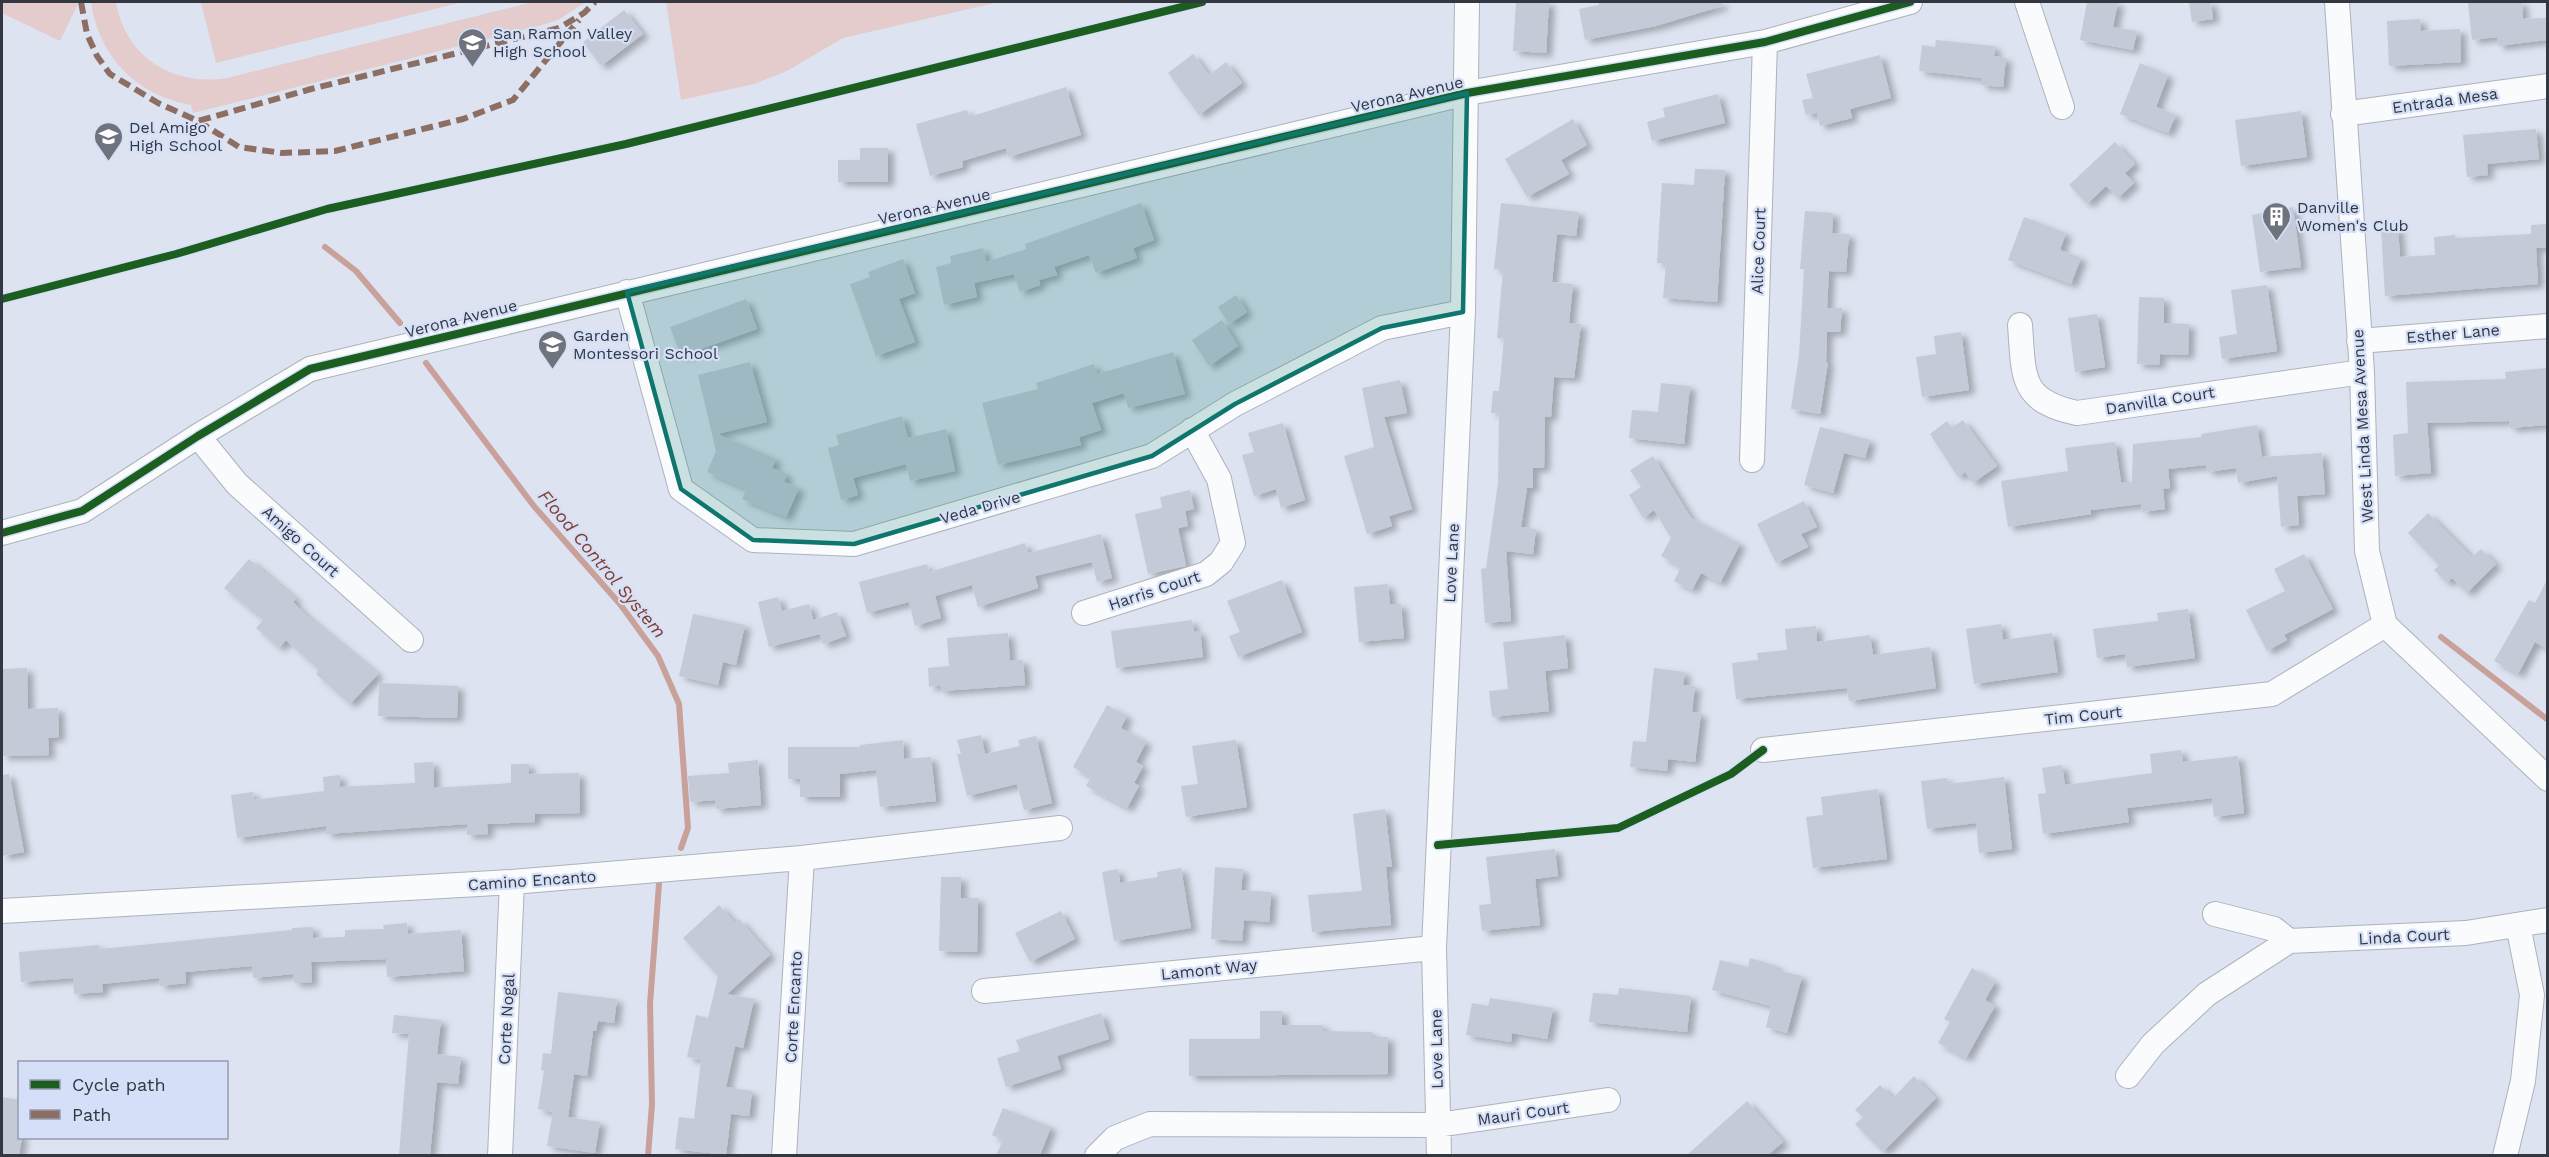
<svg xmlns="http://www.w3.org/2000/svg" width="2549" height="1157" font-family="'Work Sans',sans-serif">
<style>
.green{fill:#e3cccb}
.lines{fill:none;stroke-linecap:round;stroke-linejoin:round}
.stream{stroke:#c9a19b;stroke-width:6}
.building{fill:#c4cad7;filter:url(#shadow)}
.minor-casing{stroke:#adb2bc;stroke-width:26}
.minor{stroke:#fafbfd;stroke-width:24}
.quiet{stroke:#8d6e63;stroke-width:6;stroke-dasharray:12 6;stroke-linecap:butt}
.cycleway-casing{stroke:#d5e0f8;stroke-width:11}
.cycleway{stroke:#1b5e20;stroke-width:8}
.marked{fill:#0f766e;fill-opacity:0.2;stroke:#0f766e;stroke-width:4.5;stroke-linejoin:round}
.labels{text-anchor:middle;stroke-width:4.5;stroke-linejoin:round;paint-order:stroke}
.poi-label{font-size:16px;fill:#323740;stroke:#d5e0f8;text-anchor:start}
.street-label{font-size:16px;fill:#323740;stroke:#d5e0f8}
.water-label{font-size:18px;font-style:italic;fill:#843a26;stroke:#d5e0f8}
</style>
<defs>
<filter id="shadow"><feDropShadow dx="6" dy="4" stdDeviation="3" flood-color="#0004"/></filter>
</defs>
<rect width="100%" height="100%" fill="#dde3f0"/>
<path class="green" d="M2,2H73L78,4L60,41L2,13Z
M91,2H116C125,57 173,87 227,78L533,2H586L558,20L539,26L193,113L191,105C136,95 99,57 91,2Z
M201,2H463L216,63Z
M666,2H999L843,38L787,71L754,84L681,100Z"/>
<g class="lines">
<path class="stream" d="M325,247L356,271L400,323
M426,363L533,505L620,604L658,656L679,704L688,828L681,848
M2441,637L2548,720
M648,1156L652,1104L650,1004L659,884"/>
</g>
<path class="building" d="M1516,2H1549L1546,53L1513,51Z
M1599,2H1722V6L1656,26L1585,40L1579,9L1599,5Z
M2087,2H2118L2113,27L2137,31L2133,50L2080,40Z
M2189,2H2211L2213,19L2192,22Z
M2479,2H2522L2523,19L2547,18V40L2498,46L2497,37L2472,40L2468,3Z
M624,10L643,34L601,66L583,42Z
M2420,19L2421,31L2460,29L2461,62L2389,66L2387,21Z
M1936,40L1995,46L1994,56L2006,58L2003,87L1981,85V78L1919,71L1922,45L1935,47Z
M1193,54L1209,75L1226,62L1242,83L1199,115L1168,73Z
M1880,55L1891,98L1850,109L1852,118L1820,126L1817,113L1806,115L1802,100L1813,98L1806,74Z
M2140,63L2168,75L2156,107L2176,115L2168,133L2120,114Z
M1066,87L1081,135L1008,157L1006,148L962,161L963,167L930,176L916,124L967,110L969,117Z
M1718,94L1725,123L1652,141L1647,122L1665,117L1663,108Z
M2301,111L2307,157L2241,166L2235,120Z
M1573,119L1587,145L1561,160L1569,174L1527,197L1505,159Z
M2536,129L2539,159L2487,164L2488,175L2467,177L2463,135Z
M2115,142L2135,164L2125,173L2134,183L2118,198L2106,186L2087,204L2069,185Z
M860,148H888V182H838V160H860Z
M1695,169L1725,170L1717,302L1663,298L1666,263H1657L1662,183L1694,185Z
M1141,203L1154,240L1133,248L1137,258L1096,273L1089,255L1054,267L1057,275L1039,280L1040,285L1020,292L1014,274L974,283L977,297L944,305L936,267L951,263L950,256L983,248L986,262L1026,249L1025,244Z
M1501,203L1579,212L1576,236L1557,234L1552,282L1573,284L1569,323L1581,324L1574,378L1554,377L1551,417H1545L1544,468H1533V488H1527L1521,527L1536,529L1533,554L1506,551L1511,621L1485,623L1481,569L1486,568L1498,483L1499,413H1491L1493,391H1499L1504,339L1497,338L1503,270L1494,269Z
M2293,207L2301,267L2260,272L2252,215Z
M1805,211L1833,213L1832,233L1849,234L1846,272L1829,271L1827,308H1842L1840,332H1827L1826,362H1828L1820,414L1791,409L1799,355L1804,269H1800Z
M2024,217L2066,233L2060,250L2081,258L2071,284L2008,260Z
M2546,224L2547,247L2536,248L2538,284L2385,296L2381,228L2398,227L2400,257L2435,255L2434,237L2455,235V238L2531,234V225Z
M903,259L915,293L899,299L915,342L876,356L850,284L870,277L868,272Z
M2267,285L2277,351L2222,359L2219,337L2237,334L2231,290Z
M1236,295L1247,312L1229,324L1218,307Z
M2139,297L2164,298V323L2189,324L2188,355L2160,354L2159,365L2137,364Z
M746,299L757,329L681,356L670,327Z
M2097,314L2105,367L2075,372L2068,318Z
M1222,320L1238,346L1209,366L1192,340Z
M1961,332L1969,390L1922,397L1916,357L1936,354L1934,336Z
M1173,352L1185,394L1128,408L1124,393L1092,403L1101,430L1079,437L1081,445L998,465L982,403L1038,389L1036,383L1094,364L1097,374Z
M750,362L767,422L717,434L776,459L772,468L787,474L784,482L799,488L786,517L742,499L746,489L707,472L716,451L698,375Z
M2547,368V425L2510,428L2509,421L2427,423L2431,473L2395,476L2393,435L2408,433L2406,382L2506,379L2505,372Z
M1400,380L1407,413L1384,417L1412,509L1389,516L1392,526L1367,534L1344,456L1374,447L1362,388Z
M1661,383L1690,386L1684,444L1629,438L1632,410L1658,412Z
M902,416L908,438L946,429L955,471L910,481L906,464L853,478L858,495L841,500L828,448L839,445L836,435Z
M1963,420L1997,466L1973,483L1965,472L1958,477L1930,434L1947,421L1952,428Z
M1283,423L1305,500L1281,508L1276,489L1254,496L1242,455L1254,452L1248,433Z
M2257,425L2262,457L2322,453L2325,494L2297,496L2299,525L2281,527L2277,476L2238,483L2236,468L2208,472L2206,465L2168,469L2170,488L2163,489L2165,509L2142,512L2141,504L2091,510V514L2008,527L2001,481L2068,471L2065,448L2115,442L2121,482H2132L2133,444L2202,437L2201,434Z
M1820,427L1870,440L1865,458L1844,453L1833,493L1804,485Z
M1653,456L1691,518L1740,544L1720,583L1701,573L1692,590L1674,581L1681,567L1661,556L1671,538L1654,510L1643,518L1629,495L1641,487L1630,470Z
M1190,490L1194,509L1185,511L1188,526L1178,528L1186,566L1148,574L1135,514L1162,508L1160,497Z
M1804,501L1817,527L1801,534L1808,547L1776,563L1757,524Z
M2428,513L2472,557L2481,549L2496,564L2467,593L2452,578L2447,583L2434,570L2439,565L2408,533Z
M1101,534L1112,578L1097,582L1092,562L1035,576L1038,588L978,607L972,585L935,596L941,618L915,626L909,602L867,613L859,582L927,564L929,572L1025,543L1028,553Z
M2304,554L2333,609L2284,635L2287,640L2267,651L2246,610L2285,591L2274,569Z
M249,559L296,599L293,602L307,616L378,674L350,704L316,674L319,670L286,640L279,648L256,628L263,620L224,588Z
M1282,580L1302,632L1238,657L1229,636L1240,632L1227,601Z
M2547,580V649L2535,642L2518,674L2494,661L2529,600L2535,603Z
M1388,584L1390,604H1401L1404,638L1359,642L1354,587Z
M778,597L782,611L809,604L813,620L837,612L846,636L823,644L820,634L769,647L758,602Z
M2188,609L2195,658L2127,667L2125,654L2097,658L2093,629L2158,621L2157,613Z
M693,614L745,625L736,665L723,662L718,685L679,676Z
M1192,620L1194,632L1200,631L1203,657L1116,668L1111,631Z
M2001,624L2003,640L2052,633L2058,672L1974,684L1966,629Z
M1816,626L1817,642L1870,635L1873,655L1930,647L1936,688L1849,701L1847,688L1736,699L1732,663L1758,660L1757,653L1787,650L1785,629Z
M1008,633L1010,661L1023,660L1025,685L942,691L940,685L929,687L928,668L949,666L947,638Z
M1565,635L1568,668L1545,671L1549,711L1492,717L1489,691L1508,689L1503,642Z
M27,668L28,709L58,708L59,737L48,738L49,755L2,756V669Z
M1654,668L1685,672L1683,685L1695,686L1692,712L1701,713L1695,762L1668,759L1667,771L1630,767L1633,741L1646,742Z
M379,683L458,686L457,718L378,716Z
M1107,705L1127,716L1121,728L1146,742L1136,762L1143,766L1134,783L1139,786L1127,808L1086,786L1091,777L1073,767Z
M981,735L985,754L1020,746L1018,740L1036,736L1052,803L1024,810L1017,784L967,796L957,754H961L957,740Z
M903,740L904,759L931,757L936,801L880,807L876,770L840,774V797H800V779H788V747H860V745Z
M1236,740L1247,807L1186,817L1181,786L1198,784L1192,746Z
M2181,750L2183,762L2238,756L2244,813L2214,817L2212,798L2127,808L2129,822L2043,834L2038,794L2046,793L2042,768L2062,765L2065,785L2152,773L2150,754Z
M758,760L761,805L716,809L715,800L690,802L688,776L729,773L728,763Z
M433,762L434,788L511,783V764H529V774L579,773L580,813L535,814V822L487,824L488,834L467,835V824L326,834V826L237,838L231,795L253,792L254,800L324,791L323,777L340,775V787L415,783L414,763Z
M9,774L24,852L2,856V775Z
M2004,777L2012,849L1979,853L1976,823L1927,829L1921,781L1947,778L1948,784Z
M1878,789L1887,859L1813,868L1806,817L1823,815L1821,797Z
M1385,809L1392,867H1386L1391,925L1312,932L1308,895L1362,891L1353,814Z
M1555,849L1558,876L1535,879L1540,925L1482,931L1479,905L1491,904L1486,857Z
M1215,867L1243,869L1241,890L1271,892L1269,922L1244,920L1242,941L1211,939Z
M1181,868L1191,928L1114,941L1102,872L1118,869L1120,883L1158,877L1157,872Z
M941,877H961V898H978L977,952L939,951Z
M719,905L735,923L739,919L770,955L727,994L754,999L743,1048L735,1046L726,1087L752,1091L749,1116L731,1114L726,1155L675,1149L679,1117L694,1119L701,1060L687,1057L696,1015L708,1018L718,976L683,938Z
M1061,911L1075,939L1030,962L1015,933Z
M407,923L408,934L461,930L464,971L387,977L386,959L311,962L312,982L294,983L293,974L253,978L252,966L185,972L186,983L160,986L159,978L102,984L103,992L74,994L73,978L21,982L19,952L99,945L100,949L292,930V928L313,927V938L345,937V930L384,929L383,925Z
M1750,958L1777,966L1776,970L1802,976L1787,1033L1766,1027L1771,1006L1712,990L1720,960L1748,967Z
M1972,968L1995,982L1985,1000L1995,1006L1966,1058L1938,1043L1950,1022L1944,1019Z
M1619,988L1691,996L1687,1032L1589,1022L1593,993L1618,995Z
M558,992L617,999L614,1023L598,1021L596,1031H593L587,1076L574,1074L568,1117L600,1122L595,1153L547,1146L553,1112L538,1109L544,1071L541,1070L543,1053L551,1054Z
M1490,998L1553,1008L1547,1039L1512,1033L1511,1042L1466,1035L1472,1003L1488,1006Z
M1260,1011H1282V1025H1323V1031L1372,1032V1037H1388V1074L1189,1076V1039H1260Z
M1101,1013L1109,1039L1057,1056L1061,1069L1006,1087L997,1058L1020,1051L1016,1040Z
M394,1015L441,1020L437,1054L461,1057L458,1084L437,1082L430,1155H399L409,1034L392,1033Z
M1914,1076L1936,1098L1883,1152L1855,1124L1863,1117L1855,1110L1880,1085L1893,1098Z
M2,1097L20,1100V1137H22L19,1155H2Z
M1747,1101L1783,1142L1768,1155H1687Z
M1003,1108L1051,1127L1040,1155H996L1003,1140L992,1135Z"/>
<g class="lines">
<defs>
<path id="minor" d="M2027,2L2062,107
M2337,2L2362,372L2367,551L2385,625L2548,779
M2343,114L2548,86
M627,292L681,489L753,540L854,544L1152,456L1235,404L1382,328L1463,312
M2020,325C2024,376 2019,401 2077,413L2362,372
M2359,341L2548,326
M198,436L237,484L411,640
M1752,460L1765,42
M2,533L82,511L198,436L310,369L1467,93L1765,42L1910,2
M1084,613L1206,574L1221,562L1233,543L1219,479L1192,430
M1763,750L2272,694L2385,625
M2,911L512,882L802,858L1060,828
M2215,914L2274,929L2289,941
M984,991L1434,948
M2128,1076L2153,1044L2207,994L2289,941L2466,933L2548,920
M500,1156L512,882
M784,1156L802,858
M1097,1156L1115,1138L1150,1124L1438,1125L1608,1100
M1439,1156L1434,948L1463,312L1467,2
M2505,1156L2523,1081L2532,995L2518,925"/>
</defs>
<use href="#minor" class="minor-casing"/>
<use href="#minor" class="minor"/>
<path class="quiet" d="M81,2L87,34L97,56L110,74L158,103L198,121L311,89L559,28L584,13L595,2
M198,121L239,147L282,153L335,151L463,119L513,100L579,20"/>
<defs>
<path id="cycleway" d="M2,299L176,254L327,209L626,144L1202,2
M2,533L82,511L198,436L310,369L1467,93L1765,42L1910,2
M1438,845L1618,828L1731,774L1763,750"/>
</defs>
<use href="#cycleway" class="cycleway-casing"/>
<use href="#cycleway" class="cycleway"/>
</g>
<path class="marked" d="M1467,93L1463,312L1382,328L1235,404L1152,456L854,544L753,540L681,489L627,292Z"/>
<defs>
<symbol id="school-pin" viewBox="-11 -11 22 30"><path d="M0 17L-7.5 6A9.5 9.5 0 1 1 7.5 6Z" fill="#6e737e" stroke="#d5e0f8"/><path d="M0-5L7-2L0 1L-7-2ZM-4 1L0 2.5L4 1V4Q0 6-4 4Z" fill="#fff"/></symbol>
<symbol id="building-pin" viewBox="-11 -11 22 30"><path d="M0 17L-7.5 6A9.5 9.5 0 1 1 7.5 6Z" fill="#6e737e" stroke="#d5e0f8"/><path d="M-4-6H4V6H1V3H-1V6H-4ZM-2.5-4.3h1.7v1.8h-1.7ZM.8-4.3h1.7v1.8H.8ZM-2.5-1h1.7V.8h-1.7ZM.8-1h1.7V.8H.8Z" fill="#fff"/></symbol>
</defs>
<g fill-rule="evenodd">
<use href="#school-pin" x="456" y="26" width="33" height="45"/>
<use href="#school-pin" x="92" y="120" width="33" height="45"/>
<use href="#building-pin" x="2260" y="200" width="33" height="45"/>
<use href="#school-pin" x="536" y="328" width="33" height="45"/>
</g>
<g class="labels">
<g class="poi-label">
<text x="493" y="39">San Ramon Valley<tspan x="493" dy="18">High School</tspan></text>
<text x="129" y="133">Del Amigo<tspan x="129" dy="18">High School</tspan></text>
<text x="2297" y="213">Danville<tspan x="2297" dy="18">Women's Club</tspan></text>
<text x="573" y="341">Garden<tspan x="573" dy="18">Montessori School</tspan></text>
</g>
<g class="street-label">
<text transform="translate(1407 94) rotate(-13)" y="6">Verona Avenue</text>
<text transform="translate(2445 100) rotate(-8)" y="6">Entrada Mesa</text>
<text transform="translate(934 206) rotate(-13)" y="6">Verona Avenue</text>
<text transform="translate(1758 251) rotate(-88)" y="6">Alice Court</text>
<text transform="translate(461 318) rotate(-14)" y="6">Verona Avenue</text>
<text transform="translate(2453 333) rotate(-5)" y="6">Esther Lane</text>
<text transform="translate(2160 400) rotate(-9)" y="6">Danvilla Court</text>
<text transform="translate(2362 426) rotate(-93)" y="6">West Linda Mesa Avenue</text>
<text transform="translate(980 507) rotate(-16)" y="6">Veda Drive</text>
<text transform="translate(301 541) rotate(42)" y="6">Amigo Court</text>
<text transform="translate(1451 563) rotate(-87)" y="6">Love Lane</text>
<text transform="translate(1154 590) rotate(-18)" y="6">Harris Court</text>
<text transform="translate(2083 715) rotate(-6)" y="6">Tim Court</text>
<text transform="translate(532 880) rotate(-4)" y="6">Camino Encanto</text>
<text transform="translate(2404 936) rotate(-3)" y="6">Linda Court</text>
<text transform="translate(1209 969) rotate(-6)" y="6">Lamont Way</text>
<text transform="translate(793 1007) rotate(-87)" y="6">Corte Encanto</text>
<text transform="translate(506 1019) rotate(-87)" y="6">Corte Nogal</text>
<text transform="translate(1436 1049) rotate(-91)" y="6">Love Lane</text>
<text transform="translate(1523 1113) rotate(-8)" y="6">Mauri Court</text>
</g>
<g class="water-label">
<text transform="translate(602 564) rotate(50)" y="6">Flood Control System</text>
</g>
</g>
<rect width="2549" height="1157" fill="none" stroke="#323740" stroke-width="6"/>
<rect x="18" y="1061" width="210" height="78" fill="#d5e0f8" stroke="#949cae" stroke-width="1.5"/>
<rect x="30" y="1080" width="30" height="9" fill="#1b5e20" stroke="#949cae" stroke-width="1.5"/>
<text x="72" y="1091" font-size="18" fill="#323740">Cycle path</text>
<rect x="30" y="1110" width="30" height="9" fill="#8d6e63" stroke="#949cae" stroke-width="1.5"/>
<text x="72" y="1121" font-size="18" fill="#323740">Path</text>
</svg>
